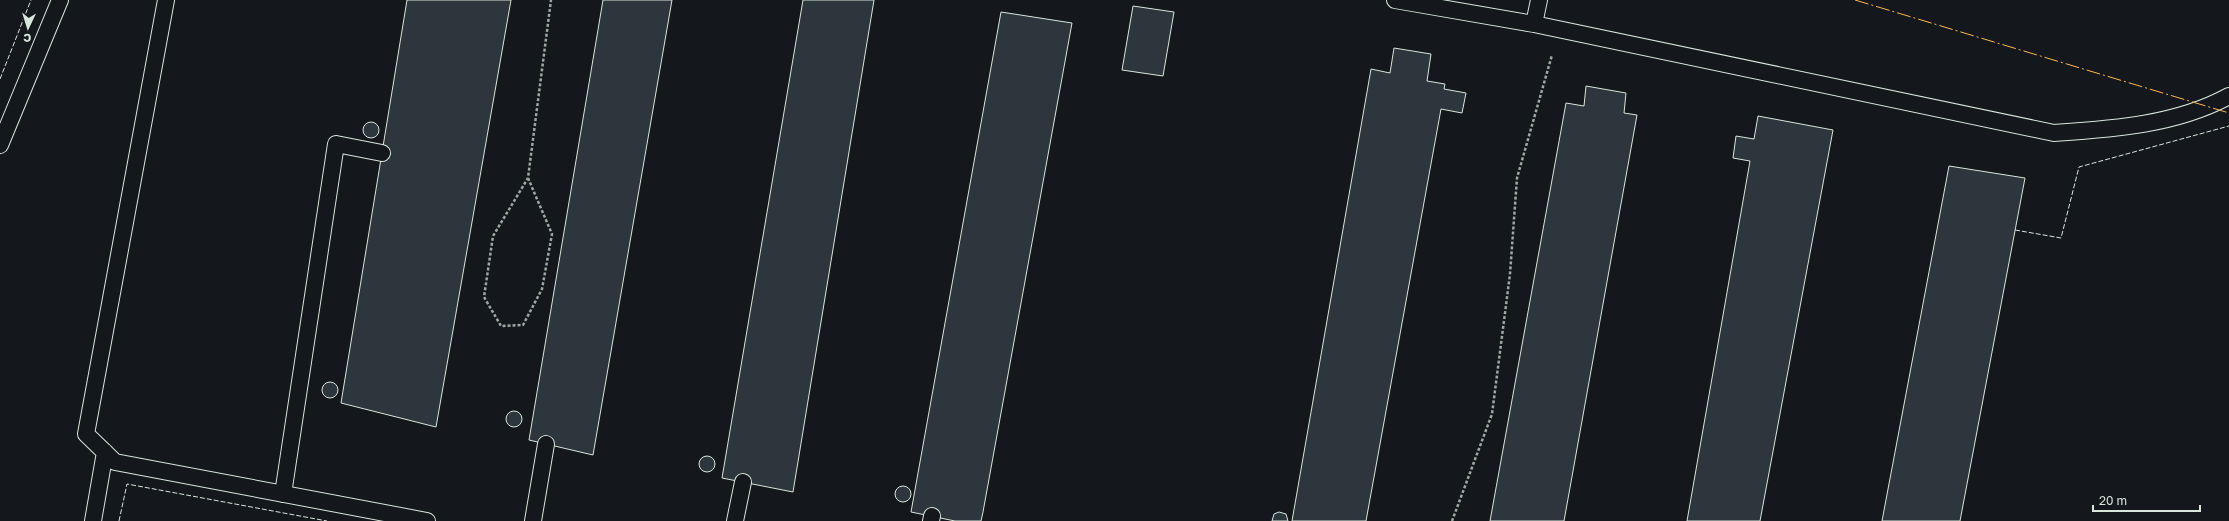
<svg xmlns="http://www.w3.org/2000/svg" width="2229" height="521" font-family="'Golos Text',sans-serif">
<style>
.building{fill:#2c363c;stroke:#d8e6dc}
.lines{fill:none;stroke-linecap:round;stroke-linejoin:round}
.lane-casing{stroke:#d8e6dc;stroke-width:18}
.path{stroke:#9da8a2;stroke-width:2.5;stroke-dasharray:3 2;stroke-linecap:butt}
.lane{stroke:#14181c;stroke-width:16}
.fence{stroke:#d8e6dc;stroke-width:1;stroke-dasharray:5 2;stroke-linecap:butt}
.power{stroke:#ffb74d;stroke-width:1;stroke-dasharray:14 3 2 3;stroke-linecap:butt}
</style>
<rect width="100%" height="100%" fill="#14181c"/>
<path class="building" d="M407,0H511L436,427L341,403Z
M603,0H672L593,455L529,440Z
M803,0H874L793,492L722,478Z
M1133,6L1174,12L1163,76L1122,70Z
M1001,12L1072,23L983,512L981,521H955L911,512Z
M1394,48L1431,54L1427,81L1445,84L1444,89L1466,93L1462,113L1441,109L1366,521H1292L1371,69L1390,73Z
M1586,86L1626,93L1624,113L1637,115L1564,521H1490L1566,103L1584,106Z
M1758,116L1833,130L1760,521H1687L1750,161L1733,158L1736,136L1754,139Z
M363 130a8 8 0 1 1 16 0a8 8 0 1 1-16 0Z
M1949,166L2025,178L1960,521H1882Z
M322 390a8 8 0 1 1 16 0a8 8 0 1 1-16 0Z
M506 419a8 8 0 1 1 16 0a8 8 0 1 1-16 0Z
M699 464a8 8 0 1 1 16 0a8 8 0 1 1-16 0Z
M895 494a8 8 0 1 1 16 0a8 8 0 1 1-16 0Z
M1279,512L1286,514L1288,521H1272L1274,514Z"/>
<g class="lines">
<defs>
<path id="lane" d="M166,0L86,434L115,462L427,521
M1395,0L1534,24L2054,133C2112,129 2176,125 2229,96
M1534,24L1539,0
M0,145L60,0
M283,494L336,144L382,153
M93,521L105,452
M533,521L546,444
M735,521L743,482
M931,521L932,516"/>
</defs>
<use href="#lane" class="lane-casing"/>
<path class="path" d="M528,178L552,234L542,289L523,325L501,326L484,297L493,236L528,178L551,0
M1452,521L1492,414L1510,274L1517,178L1552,55"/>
<use href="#lane" class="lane"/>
<path class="fence" d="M0,79L31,0
M2015,230L2061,238L2079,167L2229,126
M119,521L127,484L327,521"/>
<path class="power" d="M1855,0L2229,113"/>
</g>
<g transform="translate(28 28) rotate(184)" stroke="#14181c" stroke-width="3" paint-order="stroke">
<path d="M0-3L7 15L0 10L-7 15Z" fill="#d8e6dc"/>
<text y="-6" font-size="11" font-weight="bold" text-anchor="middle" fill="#d8e6dc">С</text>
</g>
<path d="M2093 505v6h107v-6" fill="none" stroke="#d8e6dc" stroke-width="2"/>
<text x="2099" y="505" font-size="12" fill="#d8e6dc" stroke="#14181c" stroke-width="3" paint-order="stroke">20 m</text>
</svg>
